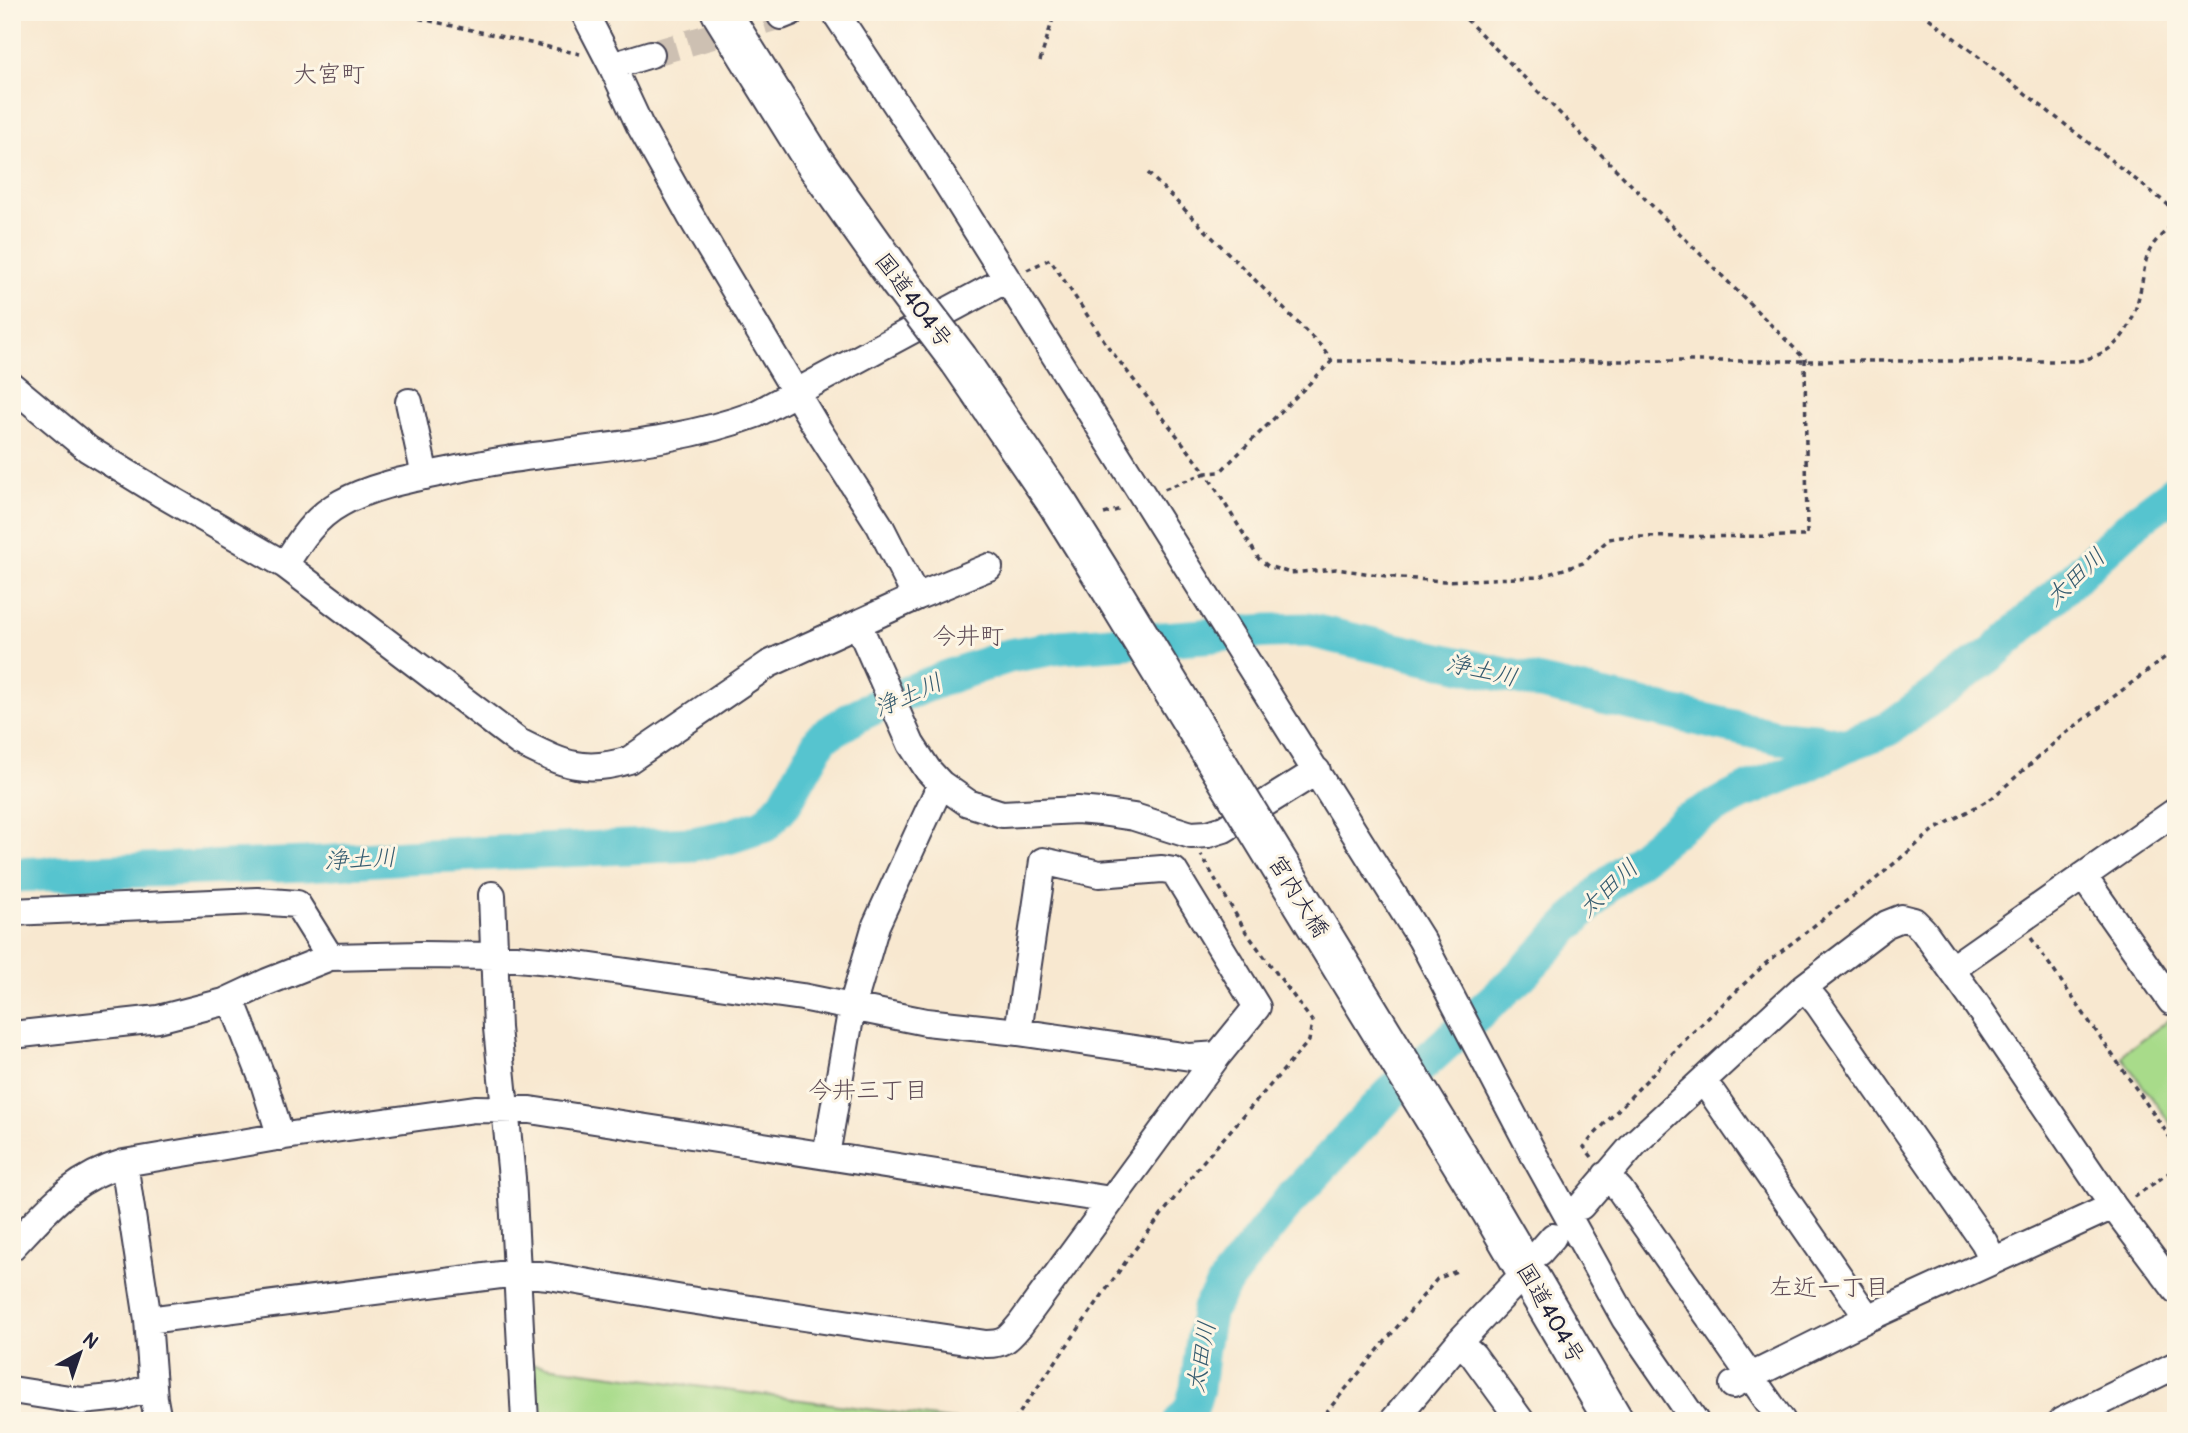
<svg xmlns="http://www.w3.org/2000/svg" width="2188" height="1433" font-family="Pangolin,'Klee One',sans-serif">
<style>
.green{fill:#a8db8a;stroke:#657e62;stroke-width:2}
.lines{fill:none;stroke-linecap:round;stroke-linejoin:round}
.river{stroke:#57c4cf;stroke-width:35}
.minor-tunnel{stroke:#cdc0b2;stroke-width:26;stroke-dasharray:26 13;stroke-linecap:butt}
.minor-casing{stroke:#424051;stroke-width:30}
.highway-casing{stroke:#424051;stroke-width:42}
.path{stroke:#424051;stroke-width:3.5;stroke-dasharray:5 5;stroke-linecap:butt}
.minor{stroke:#fff;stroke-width:26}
.highway{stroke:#fff;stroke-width:38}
.highway-bridge-casing{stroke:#424051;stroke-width:42;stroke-linecap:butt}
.highway-bridge{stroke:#fff;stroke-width:38}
.labels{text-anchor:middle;stroke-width:6;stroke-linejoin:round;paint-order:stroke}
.street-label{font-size:23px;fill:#22223b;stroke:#fcf5e5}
.neighbourhood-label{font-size:24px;fill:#614e58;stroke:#fcf5e5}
.water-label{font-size:24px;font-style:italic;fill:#355b6f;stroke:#fcf5e5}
</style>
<rect width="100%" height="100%" fill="#fcf5e5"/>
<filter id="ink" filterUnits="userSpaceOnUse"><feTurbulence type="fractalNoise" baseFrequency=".0143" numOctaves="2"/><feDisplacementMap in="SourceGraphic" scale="14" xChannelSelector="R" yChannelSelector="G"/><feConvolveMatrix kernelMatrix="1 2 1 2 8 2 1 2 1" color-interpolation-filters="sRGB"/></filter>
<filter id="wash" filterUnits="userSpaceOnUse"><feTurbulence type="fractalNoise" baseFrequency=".00686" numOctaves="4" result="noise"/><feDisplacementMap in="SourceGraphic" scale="28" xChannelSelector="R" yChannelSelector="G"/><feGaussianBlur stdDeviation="1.57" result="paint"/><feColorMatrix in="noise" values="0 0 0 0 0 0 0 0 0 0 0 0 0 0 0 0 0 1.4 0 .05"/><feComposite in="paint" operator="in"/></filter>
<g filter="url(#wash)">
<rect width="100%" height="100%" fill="#f8e8d0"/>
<path class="green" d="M2176,1015V1131L2122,1057L2126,1051Z
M531,1364L958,1421H535Z"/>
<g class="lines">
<path class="river" d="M12,875L306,864L406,857L693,844L728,837L765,825L785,803L822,737L858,715L889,700L947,677L1009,656L1060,647L1268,631L1308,630L1778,737L1815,740L1844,746
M1181,1421L1191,1409L1197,1389L1202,1347L1209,1309L1228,1278L1290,1200L1390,1094L1521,975L1605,887L1684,822L1748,790L1799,769L1844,746L1888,729L1993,653L2136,521L2176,491"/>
</g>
</g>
<g filter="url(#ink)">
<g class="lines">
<path class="minor-tunnel" d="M651,54L781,16"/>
<defs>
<path id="minor" d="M584,12L612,66L639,124L690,215L817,428L880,526L916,597
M835,12L921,142L1421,939L1534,1155L1625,1319L1695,1421
M781,16L791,12
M612,66L651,54
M12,386L88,449L160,493L285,565L519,742C560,762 581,775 629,760L769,664L916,597L989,567
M409,402L425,476
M285,565C300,540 315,517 341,503C371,486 410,479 443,472C464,468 485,463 506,460C590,447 676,444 756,414L1007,279
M858,624L911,744L928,770L941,784L968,803L1002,814L1077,810L1100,812L1134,817L1191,835L1208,834L1224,829L1317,771
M2083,876L2171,1001L2176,1000
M492,895L497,1028L512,1178L525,1421
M12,912L257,901L297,904L330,957
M1952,968L2176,811
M1804,987L1819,1005L1984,1242L1993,1260
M231,999L264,1083L281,1137
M12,1035L158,1019L224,1002L267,982L330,957L422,955L495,956L550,961L802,997L926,1022L1018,1032L1190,1057L1218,1055
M1702,1082L1712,1093L1868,1318
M826,1155L852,1007L876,925L941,784
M124,1163L148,1320L154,1399L158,1421
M1606,1175L1620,1190L1782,1421
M1581,1206L1635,1143L1804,987L1887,924L1902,918L1914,921L1923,930L1974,1001L2113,1206L2176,1290
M12,1247C48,1209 72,1178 124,1163L271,1138L475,1109L530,1110L1111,1200
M1540,1252L1553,1237
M148,1320L516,1273L549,1276L683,1299L986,1344C1005,1344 1008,1339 1020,1325L1218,1055L1257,1007L1174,871L1162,869L1099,874L1043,861L1018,1032
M1459,1342L1473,1355L1521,1421
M1733,1385L1868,1318L2113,1206
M12,1390L82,1401L121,1397L153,1387
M1393,1421L1459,1342L1514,1284
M2062,1421L2176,1365"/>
<path id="highway" d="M721,12L813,160L899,281
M959,360L1059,506L1109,586
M1488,1206L1614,1421"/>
</defs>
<use href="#minor" class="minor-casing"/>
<use href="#highway" class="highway-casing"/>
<path class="path" d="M390,12L580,54
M1459,12L1805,359L1807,536L1621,537L1609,539L1583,563L1539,577L1444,581L1401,578L1336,569L1290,573L1268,566L1259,559L1206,473L1220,472L1332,361H2078C2123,352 2134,324 2142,282C2144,272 2145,259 2150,250C2155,239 2168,230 2176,221
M1921,12L2176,211
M1040,61L1055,12
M1148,173L1323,348L1332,361
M1027,270L1050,259L1109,348L1206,473L1164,489
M1104,514L1121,509
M2031,938L2176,1146
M1592,1157L1584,1147L1593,1136L1687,1038L1765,964L1838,907L1871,883L1934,830L1992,798L2061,737L2176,649
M2134,1197L2176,1168
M1014,1421L1129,1257L1201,1164L1309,1041L1312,1021L1246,932L1201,855
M1319,1421L1437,1279L1459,1270"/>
<use href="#minor" class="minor"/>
<use href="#highway" class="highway"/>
<defs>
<path id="highway-bridge" d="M899,281L959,360
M1109,586L1488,1206"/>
</defs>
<use href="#highway-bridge" class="highway-bridge-casing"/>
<use href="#highway-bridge" class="highway-bridge"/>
</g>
</g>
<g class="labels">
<g class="street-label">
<text transform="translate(914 300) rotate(53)" y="8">国道404号</text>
<text transform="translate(1299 896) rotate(58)" y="8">宮内大橋</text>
<text transform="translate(1551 1313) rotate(60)" y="8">国道404号</text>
</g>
<g class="neighbourhood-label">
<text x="329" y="82">大宮町</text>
<text x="968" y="644">今井町</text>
<text x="868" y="1098">今井三丁目</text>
<text x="1829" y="1295">左近一丁目</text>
</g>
<g class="water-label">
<text transform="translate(2075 577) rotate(-43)" y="8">太田川</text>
<text transform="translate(1482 670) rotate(13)" y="8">浄土川</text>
<text transform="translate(908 695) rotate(-24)" y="8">浄土川</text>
<text transform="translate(360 859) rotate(-3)" y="8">浄土川</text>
<text transform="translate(1608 888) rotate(-43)" y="8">太田川</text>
<text transform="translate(1201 1357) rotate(-80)" y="8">太田川</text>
</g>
</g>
<rect width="2188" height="1433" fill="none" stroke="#fcf5e5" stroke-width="42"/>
<g transform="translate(80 1353) rotate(40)" stroke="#fcf5e5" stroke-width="5" paint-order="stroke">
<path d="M0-5L12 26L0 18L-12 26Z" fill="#22223b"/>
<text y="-10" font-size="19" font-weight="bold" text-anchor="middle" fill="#22223b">N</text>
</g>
</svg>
